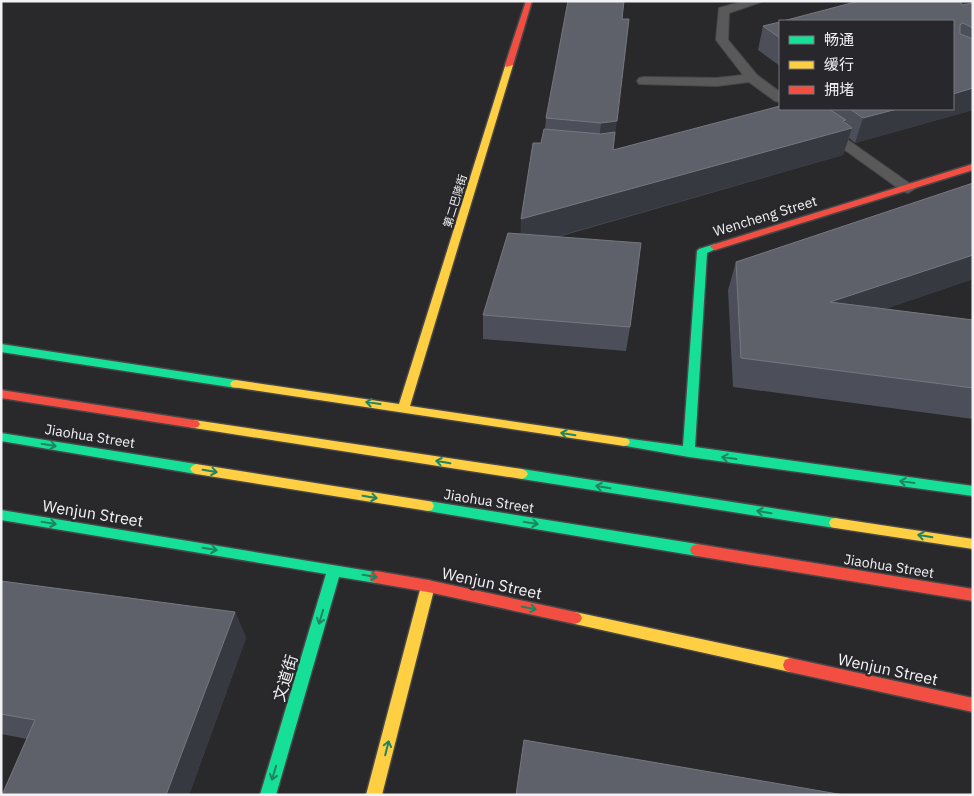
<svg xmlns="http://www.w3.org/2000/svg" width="974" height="796" font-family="'IBM Plex Sans','Noto Sans SC',sans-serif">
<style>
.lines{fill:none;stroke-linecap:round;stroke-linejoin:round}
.lane-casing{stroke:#474749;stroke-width:2}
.fast-casing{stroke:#474749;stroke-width:3}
.slow-casing{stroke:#474749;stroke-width:3}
.jam-casing{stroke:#474749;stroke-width:3}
.lane{fill:#59595a;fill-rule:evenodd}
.fast{fill:#16e098;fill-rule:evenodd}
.slow{fill:#ffcf43;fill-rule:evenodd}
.jam{fill:#f24e42;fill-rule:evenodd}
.wall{fill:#4c4f59}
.shaded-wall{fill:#36393f}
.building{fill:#5e616a;stroke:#757880}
.oneway{stroke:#1f8462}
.labels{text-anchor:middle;stroke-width:4.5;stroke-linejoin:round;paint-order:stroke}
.far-street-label{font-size:11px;fill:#f3f3f6;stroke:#28282c}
.street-label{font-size:14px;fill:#f3f3f6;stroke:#28282c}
.near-street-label{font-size:16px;fill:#f3f3f6;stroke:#28282c}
</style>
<rect width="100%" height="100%" fill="#29292b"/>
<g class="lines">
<defs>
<path id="lane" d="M744,1H764L729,13L728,40L757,75L780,92V102L775,101L749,82L717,86L639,84L637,81L639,78L644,77L717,78L743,75L716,40L719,8Z
M788,109H804L916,188L908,193L902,191Z"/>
<path id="fast" d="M715,244L720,247L707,253L695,447L973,486V496L689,457L620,445L618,442L620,439L624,438L683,446L697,251L699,249Z
M1,344L236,380L242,384L236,388L1,352Z
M1,433L196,464L200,466L202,469L200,472L196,474L1,441Z
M522,469L835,518L839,519L841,523L839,527L835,528L522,479L518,477L516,474L518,471Z
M428,501L697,544L702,546L704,550L702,554L697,556L428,511L424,510L422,506L424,502Z
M1,510L381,573L383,577L381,581L376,583L339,577L276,795H260L326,574L1,520Z"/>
<path id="slow" d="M506,63L513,65L410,406L624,438L628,439L630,442L628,445L624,446L232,387L230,384L232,381L236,380L399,404Z
M194,420L522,469L526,471L528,474L526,477L522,479L194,428L190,427L188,424L190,421Z
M196,464L428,501L432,502L434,506L432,510L428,511L196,474L192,472L190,469L192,466Z
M835,518L973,539V549L835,528L831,527L829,523L831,519Z
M428,580L433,582L435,586L382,795H366L421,586L423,582Z
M575,612L790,658L795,660L797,665L795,670L790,672L575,624L570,622L568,618L570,614Z"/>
<path id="jam" d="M526,1H532L513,65L506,67L505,65Z
M973,164V170L718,249L715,250L710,247L712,245Z
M1,390L194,420L198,421L200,424L198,427L194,428L1,398Z
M697,544L973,589V601L697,556L692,554L690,550L692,546Z
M376,571L428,580L575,612L580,614L582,618L580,622L575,624L428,592L376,583L371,581L369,577L371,573Z
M790,658L973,698V712L790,672L785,670L783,665L785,660Z"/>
</defs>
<use href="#lane" class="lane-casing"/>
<use href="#fast" class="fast-casing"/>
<use href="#slow" class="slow-casing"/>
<use href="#jam" class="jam-casing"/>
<use href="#lane" class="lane"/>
<use href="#fast" class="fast"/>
<use href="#slow" class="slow"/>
<use href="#jam" class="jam"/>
</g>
<path class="wall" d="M973,1V110L855,143L849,138L843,155L558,237L630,327L626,351L483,339V315L521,234V219L545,129L546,118L622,19L613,150L780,109H953V21Z
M780,22V66L758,50L763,26Z
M973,183V279L885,309L973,320V419L733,387L728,290L736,262Z
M1,581L235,612L246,638L189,795H2L27,739L1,734Z"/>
<path class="shaded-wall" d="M953,1H973V13Z
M629,19L610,178L598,150L601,123Z
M973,88V110L855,143L863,118L897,109H953V94Z
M846,120L843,130L852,128L843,155L520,247L521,219Z
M973,255V279L820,331L830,302Z
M235,612L246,638L189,795H166Z"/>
<path class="building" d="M568,1H624L622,19H629L617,121L601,123L546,118Z
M859,1H960L962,5L973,3V28L963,23L960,25V34L973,39V88L953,94V21H783Z
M780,22V38L763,26Z
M780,106V109H829L846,120L843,121L852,128L521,219L533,143H541L544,129L601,134L615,132L613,150Z
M850,109H897L863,118Z
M973,183V255L830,302L973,320V388L741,358L736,262Z
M508,233L641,243L630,327L483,315Z
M1,581L235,612L166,795H2L35,720L1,714Z
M524,740L844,795H516Z"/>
<defs><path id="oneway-shaft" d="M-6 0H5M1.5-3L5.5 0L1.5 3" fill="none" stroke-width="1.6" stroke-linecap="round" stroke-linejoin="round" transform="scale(1.25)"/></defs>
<g class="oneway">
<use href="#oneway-shaft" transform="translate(373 403) rotate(-172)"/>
<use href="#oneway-shaft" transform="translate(568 434) rotate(-171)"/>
<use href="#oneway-shaft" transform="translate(49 445) rotate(9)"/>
<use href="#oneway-shaft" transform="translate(729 458) rotate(-172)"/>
<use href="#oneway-shaft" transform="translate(443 462) rotate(-171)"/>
<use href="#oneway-shaft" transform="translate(210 471) rotate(9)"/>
<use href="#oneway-shaft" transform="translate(907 482) rotate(-172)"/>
<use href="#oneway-shaft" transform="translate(603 487) rotate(-171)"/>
<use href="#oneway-shaft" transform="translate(370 497) rotate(9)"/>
<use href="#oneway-shaft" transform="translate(764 512) rotate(-171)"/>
<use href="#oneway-shaft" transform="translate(49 523) rotate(9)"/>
<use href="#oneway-shaft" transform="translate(531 523) rotate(9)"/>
<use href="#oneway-shaft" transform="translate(925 536) rotate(-171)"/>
<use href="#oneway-shaft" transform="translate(210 549) rotate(9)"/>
<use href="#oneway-shaft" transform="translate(370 576) rotate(9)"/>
<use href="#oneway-shaft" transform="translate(529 608) rotate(12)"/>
<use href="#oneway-shaft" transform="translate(321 617) rotate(107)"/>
<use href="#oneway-shaft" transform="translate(387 748) rotate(-76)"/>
<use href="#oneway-shaft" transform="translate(274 773) rotate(107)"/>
</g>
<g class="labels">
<g class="far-street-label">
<text transform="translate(455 201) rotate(-73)" y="4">第二巴陵街</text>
</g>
<g class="street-label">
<text transform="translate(765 216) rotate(-17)" y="5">Wencheng Street</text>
<text transform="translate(90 436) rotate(9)" y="5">Jiaohua Street</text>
<text transform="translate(489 501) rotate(9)" y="5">Jiaohua Street</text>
<text transform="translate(889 566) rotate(9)" y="5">Jiaohua Street</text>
</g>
<g class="near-street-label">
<text transform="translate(93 513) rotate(9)" y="6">Wenjun Street</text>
<text transform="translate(492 583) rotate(12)" y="6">Wenjun Street</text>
<text transform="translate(888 669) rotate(12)" y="6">Wenjun Street</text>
<text transform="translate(285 678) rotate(-73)" y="6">文道街</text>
</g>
</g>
<rect width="974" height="796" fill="none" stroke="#f3f3f6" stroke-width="5"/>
<rect x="779" y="20" width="175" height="90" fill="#28282c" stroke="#79797d"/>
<rect x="789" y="36" width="25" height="8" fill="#16e098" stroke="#79797d"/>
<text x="824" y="45" font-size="15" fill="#f3f3f6">畅通</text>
<rect x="789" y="61" width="25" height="8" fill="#ffcf43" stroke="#79797d"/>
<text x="824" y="70" font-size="15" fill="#f3f3f6">缓行</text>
<rect x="789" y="86" width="25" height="8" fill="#f24e42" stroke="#79797d"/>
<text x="824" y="95" font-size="15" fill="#f3f3f6">拥堵</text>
</svg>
